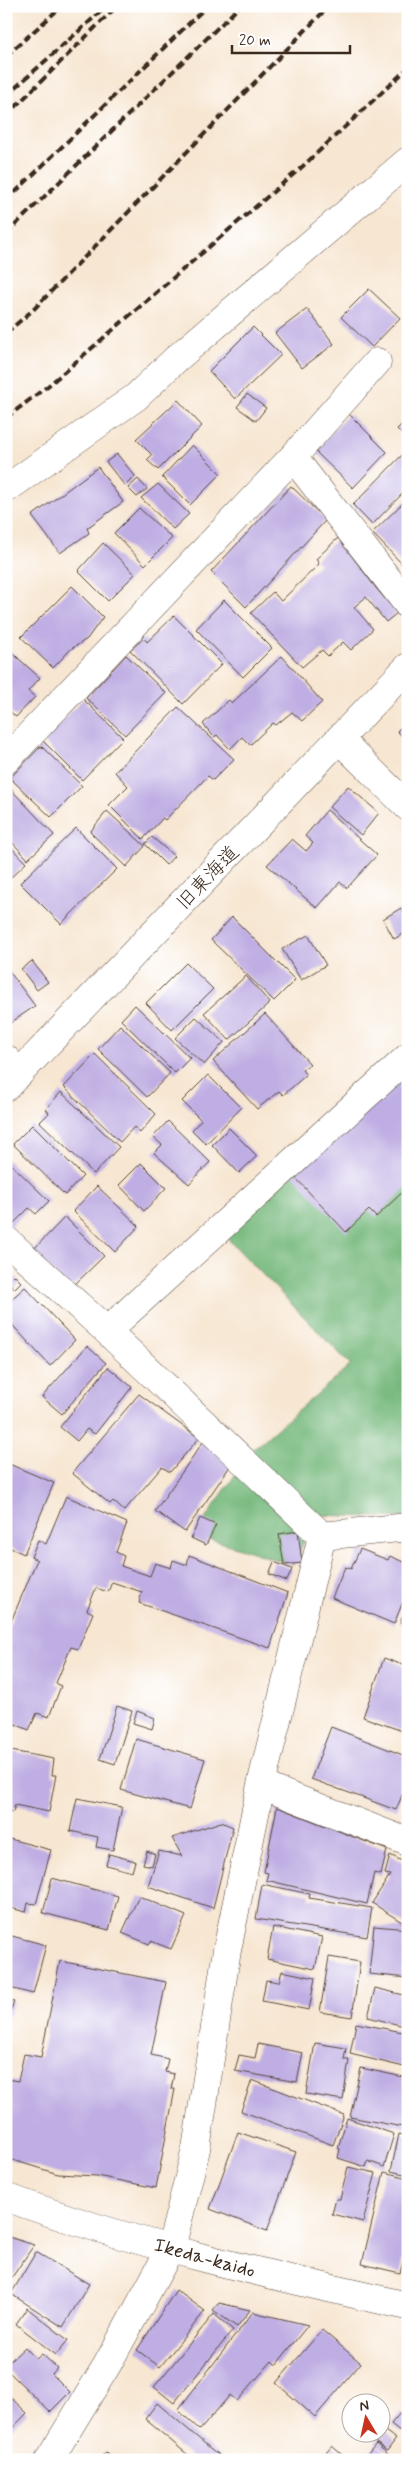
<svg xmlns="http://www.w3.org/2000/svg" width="414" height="2466" font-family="Mynerve,'Klee One',sans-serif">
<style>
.forest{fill:#74b87b;stroke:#58714c}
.building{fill:#bfaee3}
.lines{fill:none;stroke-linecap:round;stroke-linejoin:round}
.minor-casing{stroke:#574639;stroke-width:29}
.tertiary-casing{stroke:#574639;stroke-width:29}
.minor{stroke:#fff;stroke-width:28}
.tertiary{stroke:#fff;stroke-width:28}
.rail{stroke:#3b2a1e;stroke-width:4;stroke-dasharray:8 4;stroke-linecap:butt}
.labels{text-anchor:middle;stroke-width:4;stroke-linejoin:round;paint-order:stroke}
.street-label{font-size:20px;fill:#3b2a1e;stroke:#fff}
</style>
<rect width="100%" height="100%" fill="#fff"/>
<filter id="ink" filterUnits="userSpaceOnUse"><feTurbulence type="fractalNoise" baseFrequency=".02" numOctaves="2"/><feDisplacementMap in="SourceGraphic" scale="10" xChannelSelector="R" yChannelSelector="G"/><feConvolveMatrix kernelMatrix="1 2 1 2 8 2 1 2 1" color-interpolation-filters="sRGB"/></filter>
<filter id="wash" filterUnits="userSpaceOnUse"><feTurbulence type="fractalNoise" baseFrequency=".0096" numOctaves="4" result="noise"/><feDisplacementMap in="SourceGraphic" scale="20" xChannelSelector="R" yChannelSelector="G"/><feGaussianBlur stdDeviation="1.12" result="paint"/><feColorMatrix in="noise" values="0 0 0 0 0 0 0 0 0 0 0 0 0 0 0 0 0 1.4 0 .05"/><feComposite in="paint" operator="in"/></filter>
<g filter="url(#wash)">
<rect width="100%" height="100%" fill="#f7e6d1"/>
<path class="forest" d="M408,1065V1518L316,1515L293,1565L195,1534L252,1450L351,1365L225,1236Z"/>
<g id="blocks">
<path class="building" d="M369,289L400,318L372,347L341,317Z
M307,309L334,344L302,368L275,333Z
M253,327L281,355L235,399L209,371Z
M247,394L266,408L256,421L237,407Z
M178,400L202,426L158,470L147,460L152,455L136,439Z
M349,414L387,452L353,488L315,451Z
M408,418V440L397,429Z
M192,445L221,474L190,505L162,477Z
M408,449V488L372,525L353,505Z
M117,454L135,476L125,486L106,462Z
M98,467L123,502L87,528L89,533L60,553L32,516Z
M138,479L147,489L137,497L128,488Z
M158,484L189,514L173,529L141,498Z
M291,486L326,520L246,607L211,572Z
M408,498V570L372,533Z
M139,508L172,538L145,565L114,533Z
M338,538L376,588L397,613L386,622L366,597L354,607L373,629L351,650L343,642L328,656L322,650L302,667L251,613L273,592L281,601L319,564L316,559Z
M103,543L135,574L108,601L78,571Z
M72,586L103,617L87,639L71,649L53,668L21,637Z
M224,600L272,648L243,677L196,629Z
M174,616L222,664L183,704L130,650L144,638L147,642Z
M6,647L40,678L28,691L35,697L16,717L6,708Z
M126,655L166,693L125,735L86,698Z
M282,656L322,702L302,721L292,712L276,725L273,723L250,745L242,737L230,749L217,735L214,737L203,724L229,700L232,703Z
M83,699L123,738L82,780L43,741Z
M178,707L234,759L213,780L208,776L165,820L163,818L143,839L109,805L128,786L115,772Z
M408,720V742L397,731Z
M41,746L82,786L51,817L10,778Z
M6,784L54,835L28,859L6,836Z
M348,786L379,813L361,835L329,807Z
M327,810L377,855L347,888L340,882L317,908L267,865L292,839L306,851L313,843L305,836Z
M107,811L145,846L126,867L90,832Z
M76,828L117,869L61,924L20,883Z
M152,837L174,856L166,865L145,844Z
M6,842L26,863L6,882Z
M401,908L408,919V931L394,939L383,919Z
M232,917L295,980L274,1001L211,940Z
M308,935L326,965L301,980L282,949Z
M32,961L48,982L37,990L21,969Z
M186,963L213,989L172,1030L146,1003Z
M6,967L35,1006L6,1026Z
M246,976L270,1003L229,1040L204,1013Z
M135,1005L190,1058L175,1073L121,1020Z
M265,1014L310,1064L302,1070L306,1075L283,1095L279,1091L257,1109L213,1061Z
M196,1017L224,1042L204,1065L175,1038Z
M120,1025L170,1073L147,1097L98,1049Z
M95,1054L156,1114L140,1133L134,1127L120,1142L64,1087Z
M208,1075L241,1108L206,1144L192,1130L201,1120L182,1101Z
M408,1075V1187L376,1217L369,1210L346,1232L293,1175Z
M61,1092L119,1147L94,1174L40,1122L49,1113L46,1109Z
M168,1121L210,1162L189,1184L154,1153L162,1145L153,1137Z
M32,1125L83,1176L65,1195L13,1144Z
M229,1128L257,1156L239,1173L212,1145Z
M6,1159L49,1201L36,1214L29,1208L9,1228L6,1225Z
M141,1163L166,1188L144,1211L119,1185Z
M97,1186L139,1226L115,1252L73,1211Z
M65,1217L104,1256L70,1289L32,1251Z
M14,1275L21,1282L14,1289L8,1281Z
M25,1287L75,1340L50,1366L6,1318V1304Z
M87,1346L106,1363L62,1414L42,1397Z
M108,1367L132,1387L95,1434L87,1429L77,1441L60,1427Z
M139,1394L199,1438L170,1472L162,1467L124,1511L113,1501L110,1504L72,1473Z
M203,1442L233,1462L185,1532L155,1511Z
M9,1464L54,1483L24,1554L6,1546V1471Z
M66,1496L127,1523L116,1552L124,1556L121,1566L150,1576L155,1563L171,1568L173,1560L187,1565L189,1555L288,1593L270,1648L139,1603L142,1592L112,1582L108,1592L96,1588L87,1610L93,1613L78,1649L71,1647L56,1683L61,1686L49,1717L37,1713L29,1730L6,1720V1633L37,1560L31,1557L38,1540L46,1544Z
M200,1518L216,1525L206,1545L191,1538Z
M298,1531L302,1563L284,1565L279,1534Z
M360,1549L388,1560L390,1556L408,1564V1589L394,1624L332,1598L345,1567L351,1569Z
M274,1562L292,1569L287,1581L269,1574Z
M408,1603V1627L400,1623Z
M384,1658L408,1667V1733L363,1717Z
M117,1706L132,1711L115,1764L100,1759Z
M137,1711L155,1718L152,1729L133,1723Z
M331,1727L408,1757V1781L396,1810L311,1779Z
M136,1739L205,1759L190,1809L121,1790Z
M6,1750L54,1759L52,1775H56L49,1812L15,1805L13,1812L6,1811Z
M77,1798L122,1807L113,1850L96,1847L98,1837L70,1831Z
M277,1807L387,1850L381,1875L374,1873L367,1904L266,1880L268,1873L264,1872Z
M221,1822L233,1827L213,1908L148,1886L159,1851L182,1856L172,1838Z
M6,1838L51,1850L36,1904L28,1903L26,1912L6,1907Z
M147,1851L155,1854L152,1866L143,1864Z
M109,1854L135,1861L132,1872L106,1865Z
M390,1855L408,1864V1926L372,1903L390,1875L385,1874Z
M52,1878L118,1896L109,1930L43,1913Z
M262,1884L310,1894L309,1898L372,1908L367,1937L256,1919Z
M139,1896L186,1916L171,1949L151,1941L149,1944L122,1933Z
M374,1926L408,1929V1978L369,1974Z
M273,1927L322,1937L315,1969L267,1959Z
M8,1935L46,1945L33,1994L6,1987V1943Z
M329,1957L360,1962L352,2017L320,2012Z
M60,1961L166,1982L151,2055L168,2059L165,2072L174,2074L171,2089H175L156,2188L97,2176L58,2174L6,2158L7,2079L18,2081L24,2054L41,2057Z
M282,1971L315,1978L309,2010L262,2001L266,1980L279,1982Z
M375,1988L408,1996V2027L368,2017Z
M6,1999L14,2002L6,2022Z
M356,2023L408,2033V2061L404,2067L350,2054Z
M315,2043L346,2048L344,2060H349L343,2100L306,2094Z
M258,2044L303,2053L297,2082L235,2071L239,2055L255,2058Z
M361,2068L408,2078V2128L350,2117Z
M252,2080L344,2115L333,2145L241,2111Z
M347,2118L394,2134L384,2167L368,2161L366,2167L338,2158L340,2149L338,2148Z
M238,2132L296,2152L267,2231L210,2209Z
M399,2134L408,2136V2175L391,2171Z
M348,2167L376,2173L363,2222L332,2214L336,2199H340Z
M384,2172L408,2178V2243L400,2273L362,2264Z
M6,2236L34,2245L6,2286Z
M36,2252L89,2284L63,2327L11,2294Z
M176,2290L205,2311L160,2367L137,2350Z
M219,2303L250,2310L237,2327L213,2310Z
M27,2308L68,2340L56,2355L16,2324Z
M253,2312L308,2325L276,2365L272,2361L237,2401L230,2395L200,2430L178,2410Z
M214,2314L233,2330L174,2403L154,2387Z
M322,2330L361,2363L315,2417L276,2383Z
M25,2347L36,2359L42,2354L57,2368L52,2374L70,2392L50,2412L6,2369V2365Z
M6,2393L27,2413L6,2435Z
M157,2403L224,2460H194L145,2419Z
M401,2412L408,2419V2424L401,2432L391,2424Z
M385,2431L396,2439L387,2451L375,2442Z
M376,2444L395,2460H363Z
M332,2446L348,2460H320Z
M106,2452L114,2460H98Z"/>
</g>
</g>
<g filter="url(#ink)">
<use href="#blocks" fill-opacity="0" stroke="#574639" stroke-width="1"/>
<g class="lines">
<defs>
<path id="minor" d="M377,362L293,457L408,605
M6,489L136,397L176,359L408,161
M339,739L408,807
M6,760L293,457
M6,1059L19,1074
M6,1240L107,1331L322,1536L408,1527
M107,1331L408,1057
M261,1785L322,1536
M49,2460L107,2365L171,2248L196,2149L227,1950L261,1785L408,1842"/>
<path id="tertiary" d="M6,1087L408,667
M6,2197C136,2245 273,2276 408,2306"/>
</defs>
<use href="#minor" class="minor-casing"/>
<use href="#tertiary" class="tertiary-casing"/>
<use href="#minor" class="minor"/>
<use href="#tertiary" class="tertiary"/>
<path class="rail" d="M6,56L62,6
M6,96L107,6
M6,116L117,6
M6,201L207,6
M6,234L240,6
M6,333L34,309L329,6
M6,418L49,385L303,166L408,68"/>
</g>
</g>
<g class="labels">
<g class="street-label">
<text transform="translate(207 877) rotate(-46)" y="7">旧東海道</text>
<text transform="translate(205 2257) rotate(15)" y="7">Ikeda-kaido</text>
</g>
</g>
<rect width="414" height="2466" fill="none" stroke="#fff" stroke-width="25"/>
<g transform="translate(366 2418) rotate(351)"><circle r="24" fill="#ffffff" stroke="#b1aaa5"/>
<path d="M0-4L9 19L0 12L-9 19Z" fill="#c8321e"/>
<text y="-8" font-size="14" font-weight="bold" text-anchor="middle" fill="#3b2a1e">N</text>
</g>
<path d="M232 45v8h118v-8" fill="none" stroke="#3b2a1e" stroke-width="2.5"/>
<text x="239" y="45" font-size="15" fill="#3b2a1e" stroke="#ffffff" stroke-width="4" paint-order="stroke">20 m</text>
</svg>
